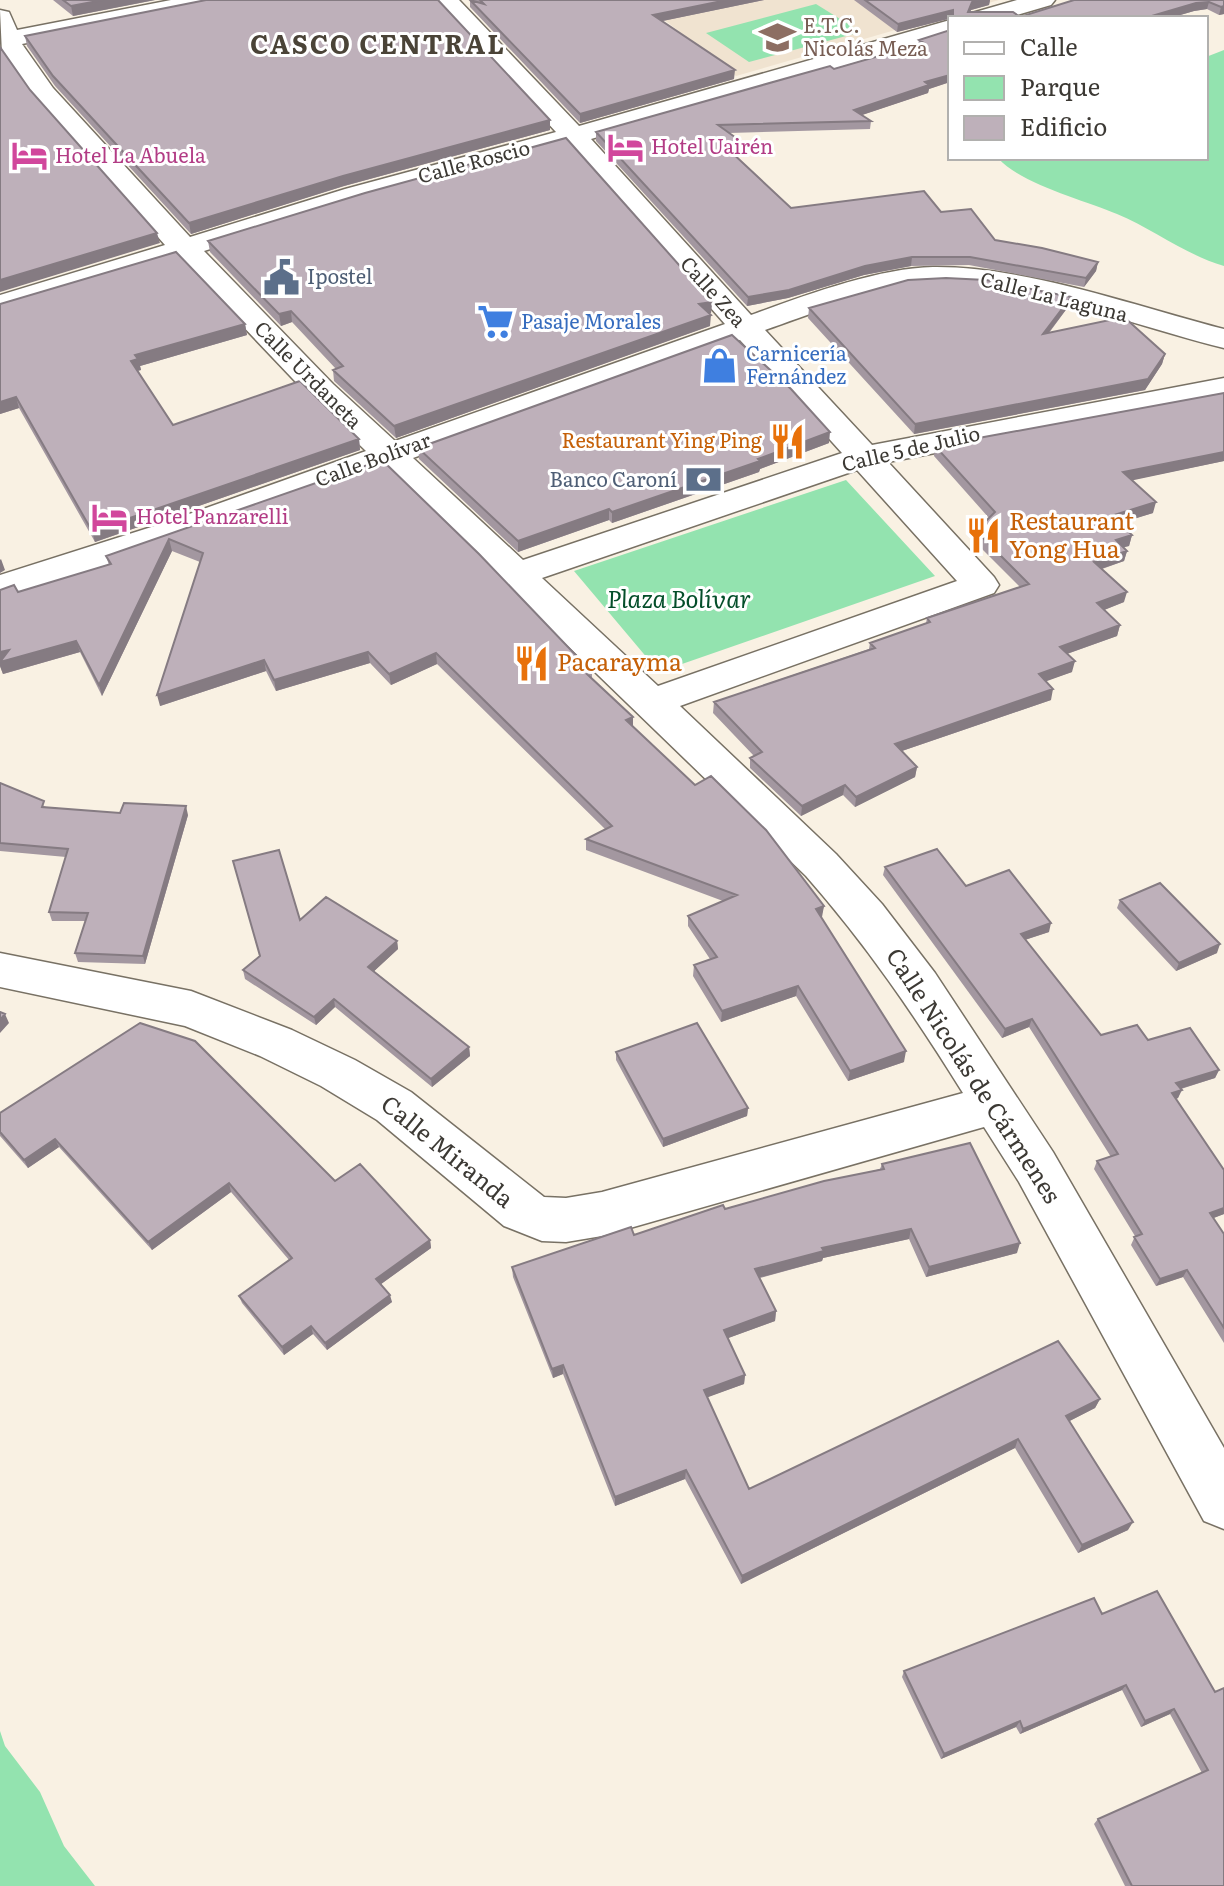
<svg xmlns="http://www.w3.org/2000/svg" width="1224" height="1886" font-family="Literata,serif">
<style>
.education{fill:#f0e3d0}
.green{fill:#93e3af}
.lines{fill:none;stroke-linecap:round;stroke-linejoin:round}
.minor-casing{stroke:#787164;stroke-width:3}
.minor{fill:#fff;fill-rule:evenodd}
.wall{fill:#a397a0}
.shaded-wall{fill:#857b82}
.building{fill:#beb0ba;stroke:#857b82;stroke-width:2}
.labels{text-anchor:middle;stroke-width:6;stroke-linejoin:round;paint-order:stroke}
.far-education-label{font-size:20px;fill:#785e54;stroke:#fff;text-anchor:start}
.far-hotel-label{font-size:20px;fill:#b23c85;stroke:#fff;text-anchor:start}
.far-street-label{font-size:20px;fill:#3c3934;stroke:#fff}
.far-service-label{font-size:20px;fill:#4e5e75;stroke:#fff;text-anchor:start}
.far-shop-label{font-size:20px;fill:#366cbe;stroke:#fff;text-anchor:start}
.far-food-label{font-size:20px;fill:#c56008;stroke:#fff;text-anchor:end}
.food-label{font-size:24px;fill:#c56008;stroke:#fff;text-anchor:start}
.park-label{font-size:24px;font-style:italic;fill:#044e2a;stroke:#fff}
.street-label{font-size:24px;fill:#3c3934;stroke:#fff}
.far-district-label{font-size:26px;font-weight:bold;letter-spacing:2px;fill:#4a4337;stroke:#fff}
</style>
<rect width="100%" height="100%" fill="#f9f1e3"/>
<path class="education" d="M639,0H999L736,76Z"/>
<path class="green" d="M816,4L861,32L749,62L706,33Z
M1224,50V266C1186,255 1153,229 1117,214C1084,200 1021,184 998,158H1206V57Z
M846,480L935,576L659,672L574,571Z
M0,1731L5,1746L40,1792L64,1846L95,1886H0Z"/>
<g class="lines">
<defs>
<path id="minor" d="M171,0H219L215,5L207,7L22,44L53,88L190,237L345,189L556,132L434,0H459L579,126L950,20V35L591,139L751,315C803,296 878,268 933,267C1026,266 1134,306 1224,329V348C1126,324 1007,274 906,287C865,293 805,316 765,330L872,445L1224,378V398L888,462L994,577L999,585L994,593L680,706L836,854L882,904L935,973L1053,1152L1224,1448V1529L1204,1521L1019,1182L984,1127L602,1236L566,1242L542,1241L504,1226L377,1120L321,1086L260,1056L185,1026L0,987V953L191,991L292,1030L355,1060L411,1092L544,1197L566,1198L602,1192L963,1093C915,1016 866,944 806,876L384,468L188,539L0,599V575L164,523L366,451L311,398L179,259L0,314V295L165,245L35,98L2,54L0,10L9,12L17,30ZM567,145L725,324L395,441L333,384L204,251L365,201ZM740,340L842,453L523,560L413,458ZM857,470L957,581L658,686L542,578Z
M1017,0H1055L1051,5L1007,18H969L972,13Z"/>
</defs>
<use href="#minor" class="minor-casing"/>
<use href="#minor" class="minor"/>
</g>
<path class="wall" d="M53,0H155L73,16Z
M470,0H764L662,21L734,79L580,123L470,7Z
M854,0H990L989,5L971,10L970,12L1020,17L1224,0V14L1219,15L1207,9L1194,11L1170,18H952L897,32Z
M950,30V82L929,89L928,93L862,115L871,121L870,129L729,133L746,153L736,156L791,208L941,212L995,240L1098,262L1096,271L1084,287L969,265L911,266L864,275L788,298L747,306L596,141V132L834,69L918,45L919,40Z
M25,36L550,130L344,186L191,234L55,86L27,46Z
M208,241L712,302L711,313H709L710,326L396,438L334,381L333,370L336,369L292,322L281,326L210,252Z
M1071,297L1068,307L1049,333L1165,354L1162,364L1145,390L914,434L808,318L809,308Z
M0,304L245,324L247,335L140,366L141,370L137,371L173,425L359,439L360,450L95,542L19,408L0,414Z
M1224,393V461L1131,480L1153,513L1119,523L1132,535L1129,546L1123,547L1127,551L1124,561L1102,569L1124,602L1104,610L1120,625L1117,636L1067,654L1072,672L1045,681L1051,700L902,751L917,767L915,777L855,807L843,795L801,816L750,768V758L754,756L713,713L714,702L869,649L870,643L926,623L927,618L1020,587L974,541L976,531L989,518L934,456L935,446Z
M829,443L760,469L759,472L612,523L609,520L518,552L419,459L418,448Z
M382,460L592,672V679L633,717V727L824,906L821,917L904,1062L848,1081L796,996L721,1022L693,976L694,965L710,959L688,926V916L723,901L586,850V839L605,829L437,664L391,685L370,663L276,691L266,671L160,706L200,562L172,551L102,696L80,652L3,674L0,666V590L18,592L109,565L106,556Z
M0,783L46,807L120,813L188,815L145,964L78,962L75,953L85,921H52L49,912L66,857L0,851Z
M885,867L966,886L1049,932L1025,940L1101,1035L1148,1040L1219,1070L1215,1078L1181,1089L1178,1098L1176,1099L1224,1170V1214L1213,1218L1224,1234V1343L1183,1277L1156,1286L1131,1245L1135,1236L1094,1169L1097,1161L1111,1157L1029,1027L1002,1038L883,875Z
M1120,900L1217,953L1176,971L1117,908Z
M300,920L397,941L398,949L374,971L469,1047L470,1056L432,1087L335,1007L316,1025L245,979L243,970Z
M616,1052L748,1108L747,1116L663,1147L616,1060Z
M0,1113L335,1181L430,1240L431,1248L381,1284L392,1302L327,1350L313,1334L284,1355L242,1303L239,1296L289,1260L231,1192L152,1250L59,1147L28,1168L0,1136Z
M882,1164L1017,1253L926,1277L909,1239L823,1258L822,1261L760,1278L776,1311L775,1321L728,1338L745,1375L744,1384L707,1397L749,1489L1100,1399L1095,1408L1069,1421L1128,1530L1078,1553L1015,1448L741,1584L685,1479L615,1506L563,1374L553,1378L513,1277L512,1267L634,1235L725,1209L880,1169Z
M1102,1614L1215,1692L1224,1886H1125L1094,1824L1098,1819L1202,1773L1170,1714L1141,1727L1122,1690L1020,1734L1016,1727L941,1759L902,1677L904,1671Z"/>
<path class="shaded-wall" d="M103,0H155L73,16L71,6Z
M727,0H764L653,23V15Z
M980,0H990L989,5L971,10L968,18V12L972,2Z
M1209,2L1207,9L1194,11L1170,18H1145L1196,3Z
M1224,6V14L1219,15L1221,7Z
M953,10L952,18L897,32L898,24Z
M735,70L734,79L580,123V114Z
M950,75V82L929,89L928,93L853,118L854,110L925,82Z
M550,120V130L344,186L191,234L189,223L343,176Z
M746,145V153L729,159V150Z
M157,233L160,243L0,292V280Z
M912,257L911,266L864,275L788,298L747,306L748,297L865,266Z
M1098,262L1096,271L1084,287L1086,278Z
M1071,297L1068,307L1040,344L1043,334Z
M712,302L711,313L698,315L699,304Z
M291,311L292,322L281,326L279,314Z
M711,315L710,326L396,438L394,426Z
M245,324L247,335L140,366L141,370L133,372L131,361L135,355Z
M1165,354L1162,364L1145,390L914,434L915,424Z
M16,397L19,408L0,414V402Z
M830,432L829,443L760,469L759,472L612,523V512Z
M359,439L360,450L95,542L92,531Z
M1224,452V461L1120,483L1123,472Z
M1156,502L1153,513L1108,527L1111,516Z
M609,509V520L518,552V541Z
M1132,535L1129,546L1113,550L1116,540Z
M169,539L172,551L102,696L99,685Z
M1127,551L1124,561L1092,572L1094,562Z
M1,559L5,570L0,573V560Z
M1127,592L1124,602L1094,614L1097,603Z
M1120,625L1117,636L1058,657L1060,647Z
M76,641L80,652L3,674L0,666V652L9,650Z
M368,652L370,663L276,691L274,680Z
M436,653L437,664L391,685L389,674Z
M264,660L266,671L160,706L157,695Z
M1075,661L1072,672L1036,685L1039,674Z
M1053,689L1051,700L893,754L895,744Z
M633,717V728L626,720Z
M917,767L915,777L855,807L856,797Z
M845,785L843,795L801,816L802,806Z
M186,806L188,815L145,964L143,956Z
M824,906L822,917L814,919L816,909Z
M1051,923L1049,932L1018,942L1021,934Z
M397,941L398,949L370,975L368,967Z
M1220,944L1217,953L1176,971L1179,963Z
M798,986L796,996L721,1022L722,1011Z
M334,999L335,1007L316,1025L314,1017Z
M5,1014L9,1023L0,1033V1020Z
M1032,1019L1029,1027L1002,1038L1005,1029Z
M469,1047L470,1056L432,1087L431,1079Z
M906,1051L904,1062L848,1081L850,1071Z
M1219,1070L1215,1078L1173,1091L1176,1083Z
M1182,1090L1178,1098L1168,1101L1172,1093Z
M748,1108L747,1116L663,1147V1139Z
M55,1139L59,1147L28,1168L24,1160Z
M229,1183L231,1192L152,1250L148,1242Z
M1224,1208V1214L1206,1221L1210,1213Z
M911,1229L909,1239L823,1258L822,1261L754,1279L755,1269L822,1248Z
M430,1240L431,1248L377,1287L376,1279Z
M1020,1243L1017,1253L926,1277L929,1267Z
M1187,1270L1183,1277L1156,1286L1160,1279Z
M390,1295L392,1302L327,1350L325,1343Z
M776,1311L775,1321L723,1340L724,1330Z
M311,1326L313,1334L284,1355L282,1347Z
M563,1365V1374L553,1378L552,1369Z
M745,1375L744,1384L703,1399L704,1390Z
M1100,1399L1095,1408L1062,1425L1066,1416Z
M1018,1439L1015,1448L741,1584L742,1576Z
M686,1470L685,1479L615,1506V1497Z
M1133,1522L1128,1530L1078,1553L1082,1545Z
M1126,1685L1122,1690L1020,1734L1023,1729Z
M1174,1709L1170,1714L1141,1727L1145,1721Z
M1020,1721L1016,1727L941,1759L944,1754Z"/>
<path class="building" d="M63,0H103L71,6Z
M206,0H438L550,120L343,176L189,223L53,76L25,36Z
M470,0L484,4L480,0H727L653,15L735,70L580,114Z
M865,0H980L972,2L968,12H1013L1020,17L1074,0H1224V6L1221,7L1209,2L1196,3L1145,18H953V10L898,24Z
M950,30V75L925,82L929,85L854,110L871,121L718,125L746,145L729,150L791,208L924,191L941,212L971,209L995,240L1042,248L1098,262L1086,278L970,257H912L865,266L789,290L748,297L596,132L798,75L830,66L834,69L924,43L919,40Z
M0,47L30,90L157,233L0,280Z
M566,138L712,302L699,304L711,315L394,426L333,370L343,366L291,311L279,314L208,241L365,193Z
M176,252L245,324L135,355L138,359L131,361L173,425L300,381L359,439L92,531L16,397L0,402V304Z
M946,278L986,280L1071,297L1043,334L1124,317L1165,354L1148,379L915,424L809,308L908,280Z
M732,335L791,389L830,432L758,459L760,461L612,512L609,509L518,541L418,448Z
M1224,393V452L1123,472L1156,502L1111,516L1132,535L1116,540L1127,551L1094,562L1127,592L1097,603L1120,625L1060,647L1075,661L1039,674L1053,689L895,744L917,767L856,797L845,785L802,806L750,758L762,752L714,702L875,648L870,643L930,622L927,618L1029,584L976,531L995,512L935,446Z
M382,460L479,554L592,672L587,674L633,717L626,720L695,785L711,776L766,830L824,906L816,909L906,1051L850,1071L798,986L722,1011L694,965L717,957L688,916L737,895L586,839L612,826L436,653L389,674L368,652L274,680L264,660L157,695L203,553L169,539L99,685L76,641L0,662L9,650L0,652V590L14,585L18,592L111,564L106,556Z
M0,783L44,801L42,807L120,813L124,803L186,806L143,956L75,953L88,913L49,912L68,849L0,843Z
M937,849L966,886L1009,870L1051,923L1021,934L1101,1035L1137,1025L1148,1040L1190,1028L1219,1070L1176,1083L1182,1090L1172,1093L1224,1170V1208L1210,1213L1224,1234V1328L1187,1270L1160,1279L1134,1237L1142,1234L1097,1161L1118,1154L1032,1019L1005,1029L885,867Z
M279,850L300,920L326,897L397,941L368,967L469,1047L431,1079L334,999L314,1017L243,970L260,956L233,861Z
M1160,883L1220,944L1179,963L1120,900Z
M0,1012L5,1014L0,1020Z
M140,1023L195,1041L335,1181L360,1164L430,1240L376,1279L390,1295L325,1343L311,1326L282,1347L239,1296L292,1258L229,1183L148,1242L55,1139L24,1160L0,1132V1113Z
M697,1023L748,1108L663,1139L616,1052Z
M970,1143L1020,1243L929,1267L911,1229L822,1248L824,1251L755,1269L776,1311L724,1330L745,1375L704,1390L749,1489L1058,1341L1100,1399L1066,1416L1133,1522L1082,1545L1018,1439L742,1576L686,1470L615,1497L563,1365L552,1369L512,1267L631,1227L634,1235L723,1205L725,1209L824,1181L884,1169L882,1164Z
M1157,1591L1215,1692L1224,1688V1886H1132L1098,1819L1208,1770L1174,1709L1145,1721L1126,1685L1023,1729L1020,1721L944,1754L904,1671L1094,1598L1102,1614Z"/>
<defs>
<symbol id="university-bare" viewBox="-9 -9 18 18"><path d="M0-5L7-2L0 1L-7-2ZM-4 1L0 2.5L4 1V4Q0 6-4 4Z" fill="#8d6e63" stroke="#fff" stroke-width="2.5" paint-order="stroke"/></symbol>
<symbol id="hotel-bare" viewBox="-9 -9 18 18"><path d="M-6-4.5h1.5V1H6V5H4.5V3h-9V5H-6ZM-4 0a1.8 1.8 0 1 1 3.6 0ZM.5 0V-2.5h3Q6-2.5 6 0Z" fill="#d1479c" stroke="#fff" stroke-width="2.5" paint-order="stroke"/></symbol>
<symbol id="civic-bare" viewBox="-9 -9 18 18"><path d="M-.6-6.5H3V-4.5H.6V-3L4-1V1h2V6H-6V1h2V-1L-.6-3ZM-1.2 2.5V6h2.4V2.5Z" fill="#5c6f8a" stroke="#fff" stroke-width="2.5" paint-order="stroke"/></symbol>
<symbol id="supermarket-bare" viewBox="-9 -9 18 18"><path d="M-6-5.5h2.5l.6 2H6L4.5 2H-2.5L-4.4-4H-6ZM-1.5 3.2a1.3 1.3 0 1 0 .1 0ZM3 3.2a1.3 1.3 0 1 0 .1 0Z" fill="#3f7fe0" stroke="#fff" stroke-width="2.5" paint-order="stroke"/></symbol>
<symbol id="shop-bare" viewBox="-9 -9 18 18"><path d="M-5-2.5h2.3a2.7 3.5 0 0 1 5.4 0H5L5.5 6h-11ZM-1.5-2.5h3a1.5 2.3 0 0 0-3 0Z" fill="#3f7fe0" stroke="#fff" stroke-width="2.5" paint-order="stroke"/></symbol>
<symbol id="restaurant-bare" viewBox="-9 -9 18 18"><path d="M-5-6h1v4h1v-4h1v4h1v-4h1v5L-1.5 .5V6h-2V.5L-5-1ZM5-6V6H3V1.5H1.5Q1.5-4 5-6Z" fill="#e8710a" stroke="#fff" stroke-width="2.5" paint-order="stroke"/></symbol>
<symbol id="bank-bare" viewBox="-9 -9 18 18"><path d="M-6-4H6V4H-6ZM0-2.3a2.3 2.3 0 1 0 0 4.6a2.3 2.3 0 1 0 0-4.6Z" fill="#5c6f8a" stroke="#fff" stroke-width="2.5" paint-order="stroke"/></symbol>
</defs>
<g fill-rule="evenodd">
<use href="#university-bare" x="752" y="12" width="51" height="51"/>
<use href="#hotel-bare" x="600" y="122" width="51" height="51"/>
<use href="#hotel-bare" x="4" y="130" width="51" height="51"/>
<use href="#civic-bare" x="256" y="252" width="51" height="51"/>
<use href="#supermarket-bare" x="470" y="296" width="51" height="51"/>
<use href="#shop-bare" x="694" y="340" width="51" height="51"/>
<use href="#restaurant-bare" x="762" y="416" width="51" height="51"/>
<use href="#bank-bare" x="678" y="454" width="51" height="51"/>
<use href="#hotel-bare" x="84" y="492" width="51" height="51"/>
<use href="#restaurant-bare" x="958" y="510" width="51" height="51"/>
<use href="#restaurant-bare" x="506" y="638" width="51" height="51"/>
</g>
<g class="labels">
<g class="far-education-label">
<text x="803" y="33">E.T.C.<tspan x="803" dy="23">Nicolás Meza</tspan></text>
</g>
<g class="far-hotel-label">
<text x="651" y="154">Hotel Uairén</text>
<text x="55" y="163">Hotel La Abuela</text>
<text x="136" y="524">Hotel Panzarelli</text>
</g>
<g class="far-street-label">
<text transform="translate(474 162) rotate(-15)" y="7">Calle Roscio</text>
<text transform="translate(713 292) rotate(48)" y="7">Calle Zea</text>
<text transform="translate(1054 297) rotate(14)" y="7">Calle La Laguna</text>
<text transform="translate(308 375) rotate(45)" y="7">Calle Urdaneta</text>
<text transform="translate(911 449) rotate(-13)" y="7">Calle 5 de Julio</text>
<text transform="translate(373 460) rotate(-20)" y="7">Calle Bolívar</text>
</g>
<g class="far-service-label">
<text x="307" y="284">Ipostel</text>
<text x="677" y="487" text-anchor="end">Banco Caroní</text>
</g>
<g class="far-shop-label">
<text x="521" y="329">Pasaje Morales</text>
<text x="746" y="361">Carnicería<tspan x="746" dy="23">Fernández</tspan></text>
</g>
<g class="far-food-label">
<text x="762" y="448">Restaurant Ying Ping</text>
</g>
<g class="food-label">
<text x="1009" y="530">Restaurant<tspan x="1009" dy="28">Yong Hua</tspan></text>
<text x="557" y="671">Pacarayma</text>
</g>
<g class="park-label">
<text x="679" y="608">Plaza Bolívar</text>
</g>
<g class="street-label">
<text transform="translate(973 1076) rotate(57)" y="8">Calle Nicolás de Cármenes</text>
<text transform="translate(447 1152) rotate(39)" y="8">Calle Miranda</text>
</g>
<g class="far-district-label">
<text x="378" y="54">CASCO CENTRAL</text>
</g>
</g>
<rect x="948" y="16" width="260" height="144" fill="#ffffff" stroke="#b1b0ae" stroke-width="2"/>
<rect x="964" y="42" width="40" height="12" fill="#ffffff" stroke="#b1b0ae" stroke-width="2"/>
<text x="1020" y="56" font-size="24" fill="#3c3934">Calle</text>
<rect x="964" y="76" width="40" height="24" fill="#93e3af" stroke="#b1b0ae" stroke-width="2"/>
<text x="1020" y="96" font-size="24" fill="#3c3934">Parque</text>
<rect x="964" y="116" width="40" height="24" fill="#beb0ba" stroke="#b1b0ae" stroke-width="2"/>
<text x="1020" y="136" font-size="24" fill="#3c3934">Edificio</text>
</svg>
